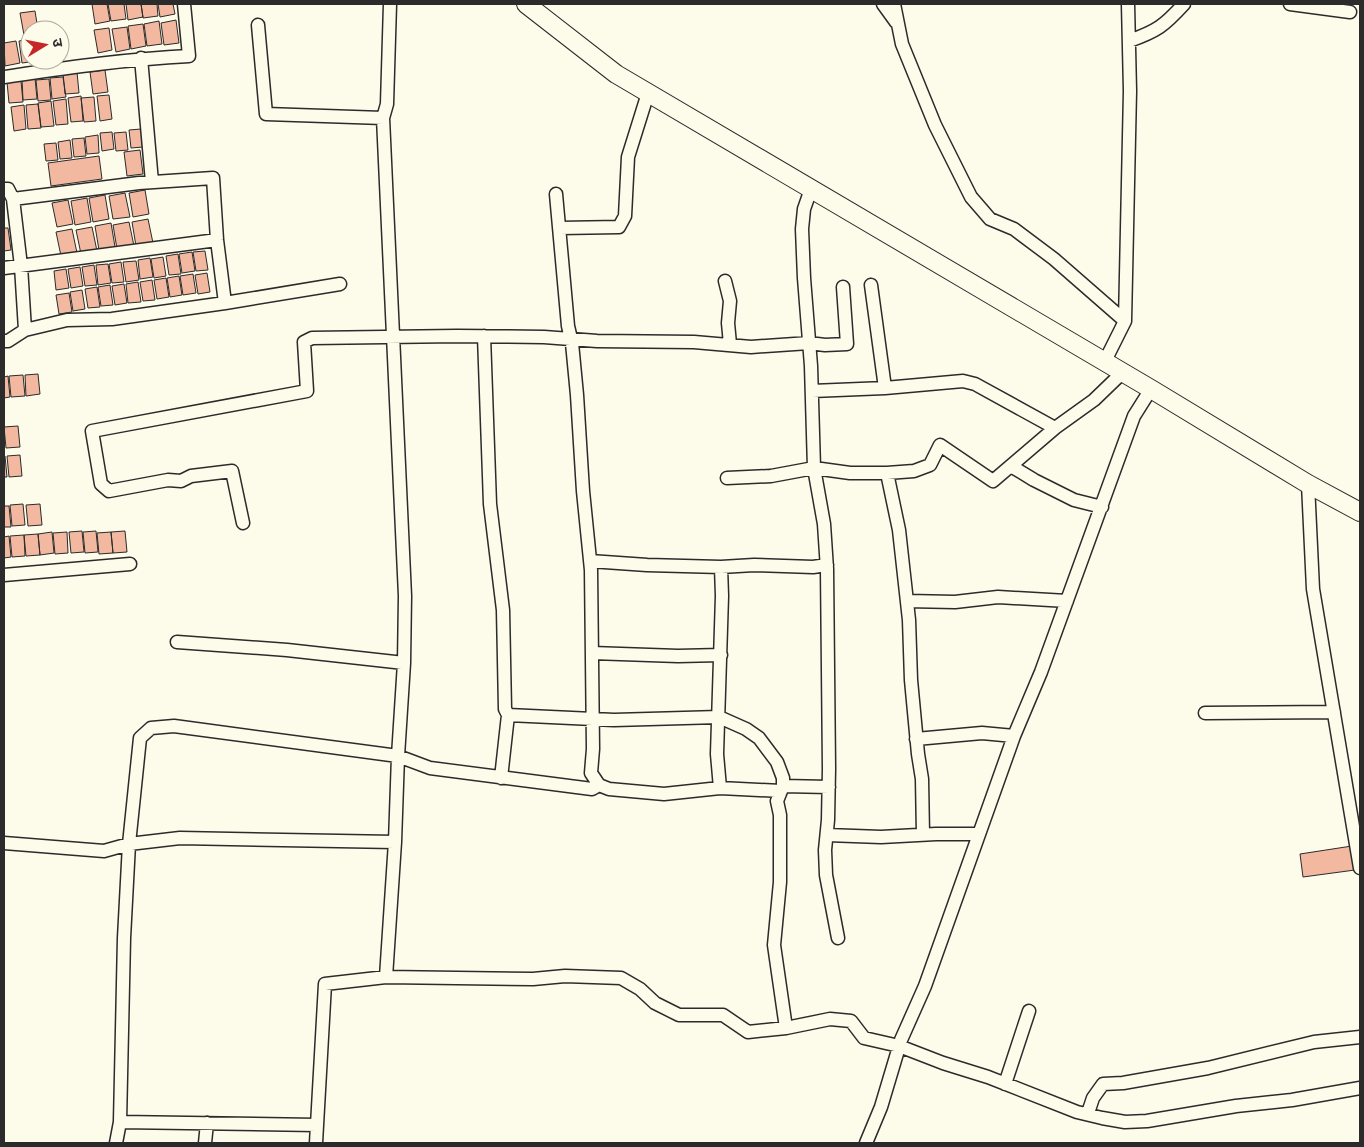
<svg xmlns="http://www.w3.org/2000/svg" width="1364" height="1147" font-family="Montserrat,'Noto Sans Devanagari',sans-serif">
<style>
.building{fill:#f2b8a0;stroke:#2b2b2b}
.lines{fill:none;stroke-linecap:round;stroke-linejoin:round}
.street-casing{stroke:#2b2b2b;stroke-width:15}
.secondary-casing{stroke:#2b2b2b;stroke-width:20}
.street{stroke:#fdfbea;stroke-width:12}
.secondary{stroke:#fdfbea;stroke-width:18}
</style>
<rect width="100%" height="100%" fill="#fdfbea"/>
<path class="building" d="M92,4H107L110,21L95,24Z
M108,4H124L126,19L111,21Z
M126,4H141L143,17L128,20Z
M141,4H157L158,16L143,18Z
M158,4H173L175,14L160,17Z
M35,11L38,30H30V34L24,35L20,13Z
M176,20L179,43L164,45L161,23Z
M159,21L162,44L147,46L144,24Z
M143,24L146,46L131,49L128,26Z
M127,27L130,49L116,52L112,29Z
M109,28L112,50L98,53L94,30Z
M30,39V60L37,61L22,63L19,41Z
M16,41L20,63L5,66L4,43Z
M105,70L108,92L93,94L90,72Z
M77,72L79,93L65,94L63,73Z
M63,77L66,97L52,99L50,78Z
M35,78L37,99L23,100L22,79Z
M49,79L51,100L38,101L36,80Z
M21,81L23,102L9,103L7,82Z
M109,95L112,119L100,121L97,96Z
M81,96L83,121L71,122L68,98Z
M94,97L96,121L84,122L81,98Z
M66,99L68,124L56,125L53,101Z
M51,101L54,126L41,127L38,103Z
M38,104L41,128L28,129L26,105Z
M24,105L26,129L14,131L11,107Z
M141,129L143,147L131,148L129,130Z
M112,132L114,149L102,151L100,133Z
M126,132L128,150L116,151L114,133Z
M98,135L99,153L87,154L85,137Z
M84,138L86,156L74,157L72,139Z
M70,140L72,158L60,159L58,142Z
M56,143L58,160L46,161L44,144Z
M140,150L143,174L127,176L124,152Z
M99,156L102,179L51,186L48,163Z
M145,190L149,214L133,217L129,193Z
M125,193L130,217L113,219L109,196Z
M105,195L109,219L93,222L89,198Z
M87,198L91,222L75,225L71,201Z
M68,200L73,224L57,227L52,203Z
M148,219L153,243L136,246L132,222Z
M129,222L134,246L117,249L113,225Z
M111,223L115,247L99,250L95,226Z
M92,227L97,251L81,254L76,230Z
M4,228H8L11,250L4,251Z
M72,229L77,253L61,256L56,232Z
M205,251L208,270L196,271L193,252Z
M192,252L195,271L182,273L179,254Z
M178,254L181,274L169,275L166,256Z
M163,257L166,276L154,278L151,259Z
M150,258L153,277L140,279L138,260Z
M136,261L139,280L126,282L123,262Z
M121,262L124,282L112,283L109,264Z
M108,264L111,283L98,285L96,265Z
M94,265L97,285L85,286L82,267Z
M80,267L83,286L71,288L68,269Z
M66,269L69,288L56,290L54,271Z
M207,273L210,292L198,294L195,275Z
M193,274L196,293L183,295L180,276Z
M179,276L182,295L170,297L167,278Z
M166,278L169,297L157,299L154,280Z
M152,280L155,300L143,301L140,282Z
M138,282L141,302L128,303L126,284Z
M124,284L127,303L115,305L112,286Z
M110,285L113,305L101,306L98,287Z
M97,287L100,307L88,308L85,289Z
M82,290L85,309L73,311L70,292Z
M69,293L72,312L59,314L56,295Z
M38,374L40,394L26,396L25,375Z
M23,375L25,396L11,397L9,376Z
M8,376L10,397L4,398V377Z
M18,426L20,447L6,448L4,427Z
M20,455L22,476L9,477L7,456Z
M4,456H5L7,477H4Z
M23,504L25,525L12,526L10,505Z
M40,504L42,525L28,526L26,505Z
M4,506H9L11,527H4Z
M82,531L84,552L71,553L69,532Z
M96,531L98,552L85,553L83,532Z
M125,531L127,552L113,553L111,532Z
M52,532L54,553L40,555L38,534Z
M67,532L68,553L55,554L53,533Z
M111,532L113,553L99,554L97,533Z
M38,534L40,555L26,556L24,535Z
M24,535L25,556L12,557L10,536Z
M9,536L11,557L4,558V537Z
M1352,846L1355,870L1303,877L1300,854Z"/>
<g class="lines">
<defs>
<path id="street" d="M883,4L896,22
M894,4L902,44L935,125L971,197L990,219L1014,229L1054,259L1125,321
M1290,4L1350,12
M258,25L266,114L383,118
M1129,41C1157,31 1164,26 1184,4
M141,58L152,182
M4,77C66,68 126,59 189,56L184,4
M4,189H8L13,199L21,266L25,330
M811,189L804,209L802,229L804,278L811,366L814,468L824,524L827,569L829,769L828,820L825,850L826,875L838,938
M556,194L568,326L572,343L577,395L583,491L591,570L593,749L591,773L599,785L609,789L664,794L720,788L781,791
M13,199L139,183L213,178L217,240L225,303
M560,228L619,227L625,216L628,157L648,93
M4,268L217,240
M725,281L730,301L728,323L730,344
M871,285L885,388
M484,336L490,504L503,610L505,709L508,715L501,778
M4,341H8L25,330L67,320L112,319L225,303L340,284
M1104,363L1125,321L1130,91L1128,4
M812,391L885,388L963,381L975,384L1055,428
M1011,466L1034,480L1074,500L1102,507
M887,473L899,530L909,620L911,680L918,754L922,779L923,835
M727,478L771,476L814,468L850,473H887L914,471L930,465L940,445L993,481L1055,428L1094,400L1122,373
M1308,484L1313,589L1360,868
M243,523L232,471L191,476L181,481L168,480L109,491L101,484L92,431L307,391L304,342L312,338L457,336L544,337L597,341L694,342L751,347L809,343L825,345L847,344L843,287
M590,561L647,565L721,567L754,565L813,567L827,565
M4,575L130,564
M907,601L955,602L998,597L1067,601
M177,642L287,650L404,663
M592,653L678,656L721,655
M1205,713L1334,712
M508,715L614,720L719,717L746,729L759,738L777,762L783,778V786L777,801L780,815V882L774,945L786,1028
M916,739L982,733L1014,736
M783,786L829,787
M720,788L717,754L722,596L721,567
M827,835L881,837L936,834H979
M4,843L104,851L129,844L180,838L395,842
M386,977L395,842L398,756L404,663L405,596L383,118L387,104L390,4
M1005,1084L1029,1011
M1088,1113L1093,1098L1103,1084L1123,1083L1208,1068L1314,1042L1360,1037
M120,1122L317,1125
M116,1143L120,1122L124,938L129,844L140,738L151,728L174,726L398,756L430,768L592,789L599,785
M205,1143L207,1123
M316,1143L325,984L386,977L533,979L565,976L621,978L640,989L655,1003L679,1015H723L748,1032L786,1028L830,1019L851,1021L864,1038L899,1046L943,1063L988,1077L1077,1112L1102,1118L1125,1122L1147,1121L1236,1106L1292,1100L1360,1088
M866,1143L881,1107L901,1040L925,986L1014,736L1041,672L1134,416L1151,389"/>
<path id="secondary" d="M526,4L616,74L1151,389L1308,484L1360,512"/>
</defs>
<use href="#street" class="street-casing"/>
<use href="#secondary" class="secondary-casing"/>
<use href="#street" class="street"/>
<use href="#secondary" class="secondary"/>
</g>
<rect width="1364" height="1147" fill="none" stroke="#2b2b2b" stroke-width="10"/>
<g transform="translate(45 45) rotate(80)"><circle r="24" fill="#fdfbea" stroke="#a9a89e"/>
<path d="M0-4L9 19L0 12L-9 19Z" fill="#c62828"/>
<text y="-8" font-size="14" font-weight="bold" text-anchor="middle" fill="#2b2b2b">उ</text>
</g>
</svg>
